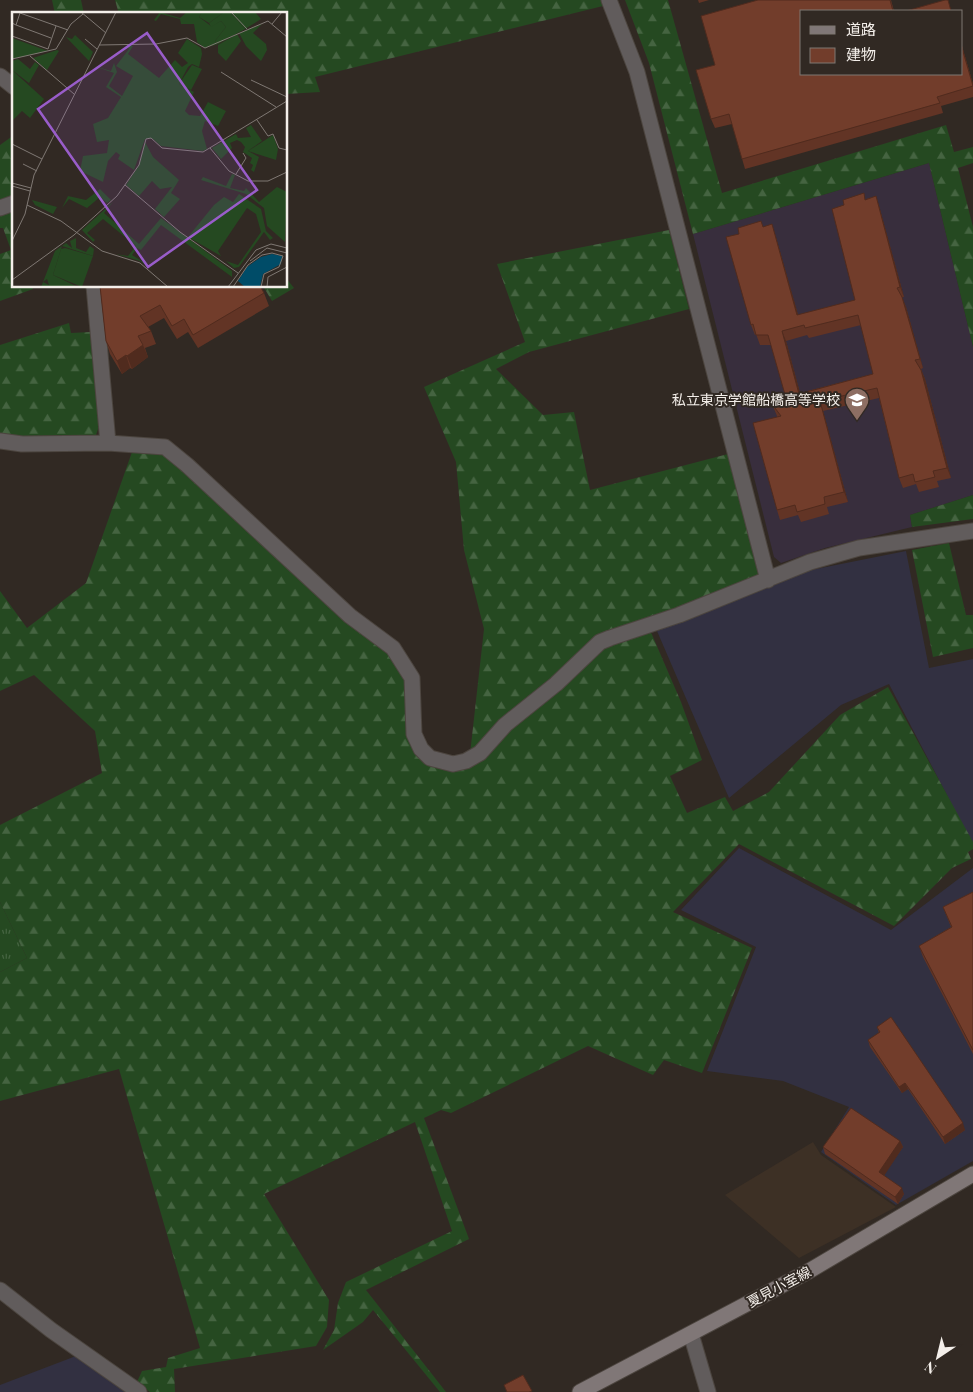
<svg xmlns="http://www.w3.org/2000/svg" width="973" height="1392" font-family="'Playfair Display','Noto Sans JP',serif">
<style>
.built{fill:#3d3025}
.industrial{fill:#323041}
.education{fill:#382e3d}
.grass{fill:url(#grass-tufts)}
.forest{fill:url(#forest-firs)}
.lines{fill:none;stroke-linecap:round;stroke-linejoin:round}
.street-casing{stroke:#4c453f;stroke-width:17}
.secondary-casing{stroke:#4c453f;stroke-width:17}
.street{stroke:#615c5c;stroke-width:15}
.secondary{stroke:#807777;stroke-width:15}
.wall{fill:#623425;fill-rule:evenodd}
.shaded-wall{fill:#502b1e}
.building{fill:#723d2b;stroke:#502b1e;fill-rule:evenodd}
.labels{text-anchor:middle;stroke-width:4;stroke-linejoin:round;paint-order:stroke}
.poi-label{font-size:14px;fill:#f4efea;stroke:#312923;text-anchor:end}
.street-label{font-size:14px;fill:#f4efea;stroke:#312923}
.inset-road{fill:none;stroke:#7f7873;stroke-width:1}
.view{fill:#995dca;fill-opacity:0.15;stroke:#995dca;stroke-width:2.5}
.inset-edge{fill:none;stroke:#f4efea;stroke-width:2.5}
</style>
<defs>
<pattern id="grass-tufts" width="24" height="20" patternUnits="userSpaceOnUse" patternTransform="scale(1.25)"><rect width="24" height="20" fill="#254921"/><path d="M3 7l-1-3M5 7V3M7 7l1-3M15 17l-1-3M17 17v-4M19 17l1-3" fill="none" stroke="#456441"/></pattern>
<pattern id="forest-firs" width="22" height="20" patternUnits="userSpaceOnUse" patternTransform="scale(1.25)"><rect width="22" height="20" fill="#254921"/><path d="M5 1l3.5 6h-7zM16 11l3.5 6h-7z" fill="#456441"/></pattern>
</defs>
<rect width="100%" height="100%" fill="#312923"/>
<path class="built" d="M813,1142L821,1155L896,1207L799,1258L725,1195Z"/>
<path class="industrial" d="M906,551L929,668L973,659V845L889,684L841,705L729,798L657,631L811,570Z
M739,848L891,930L973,868V1161L896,1205L821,1152L849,1107L783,1081L707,1071L756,947L681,910Z
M76,1356L131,1392H0V1385Z"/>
<path class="education" d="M929,163L973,347V495L910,515L912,527L825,548L781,563L774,557L693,234Z"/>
<path class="grass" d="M0,902L27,958L0,972Z"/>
<path class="forest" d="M52,0H81L84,14H55Z
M115,0H605L607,5L315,77L320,92L286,94V14H119Z
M625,0H668L722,193L946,125L954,152L973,147V163L958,168L973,227V347L929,163L693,234L649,63Z
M14,135V197L0,202V145Z
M14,210V286H32L33,289L0,301V254L11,250L3,228H0V216Z
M669,230L689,309L529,352L496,369L543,415L574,412L590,490L728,454L761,573L757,579L601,636L470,754L484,629L464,550L456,462L424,387L525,342L497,264Z
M286,278L294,288L272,301L263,286H286Z
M69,323L71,333L90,332L99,426L96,435L22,436L0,433V345Z
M132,452L167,455L393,659L405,676L427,764L437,768L456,771L472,767L486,758L510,730L604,648L650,630L681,702L702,760L670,776L687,813L725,797L733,811L769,792L840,715L888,687L973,842V849L968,852L971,859L952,868L894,926L739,844L673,912L752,948L702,1073L664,1060L653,1075L588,1046L451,1113L441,1110L424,1118L469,1239L366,1290L446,1392H440L373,1310L363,1322L323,1350L334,1330L338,1303L346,1282L452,1231L415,1122L264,1194L329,1300L327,1327L316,1346L174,1369L175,1392H150L137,1382L142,1371L166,1367L168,1358L200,1348L119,1069L0,1101V972L27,958L0,902V825L102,773L95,731L34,675L0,691V591L27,628L86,583Z
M973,495V519L912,527L910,515Z
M949,543L966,615H973V648L933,657L912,550Z"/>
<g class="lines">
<defs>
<path id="street" d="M609,0L637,72L768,580
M0,76L14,87
M0,208L14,203
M94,286L108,443
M0,441L22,444L108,443L165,447L187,465L350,616L393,648L412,678L414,734L421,749L430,758L453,764L466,761L480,753L505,725L556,684L600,642L610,638L679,615L810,562L859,548L973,531
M0,1290L51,1330L139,1392
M691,1334L708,1392"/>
<path id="secondary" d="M580,1392L809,1271L973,1174"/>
</defs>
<use href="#street" class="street-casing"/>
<use href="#secondary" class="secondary-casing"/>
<use href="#street" class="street"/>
<use href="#secondary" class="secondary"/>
</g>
<path class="wall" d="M698,0H709L699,3Z
M758,0H891L894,11H802L962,74V46L973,84V97L941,106L943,113L745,169L732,124L715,128L711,119L715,65Z
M876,196L879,206L904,297H902L906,307L923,368L921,369L925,379L951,478L937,481L939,487L919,492L916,484L903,488L899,478L879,398L823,411L848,502L827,507L829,514L801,522L798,515L780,520L777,510V416L772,404L786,398L771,345H760L756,334L755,335L751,325L763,227L775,234L798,315L855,300L866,199ZM861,325L873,374L800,393L786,341L807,335L809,338Z
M100,286L264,293L269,306L198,348L188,332L177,339L164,318L148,327L151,331L156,344L145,348L148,357L132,369L130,368L122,374L110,354L106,341Z
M973,892V1054L923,957L919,946L951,927L943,907Z
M877,1027L965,1130L945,1144L908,1089L902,1093L870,1047L868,1040L879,1033Z
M900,1141L903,1147L884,1175L904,1194L898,1204L825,1154L823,1147Z"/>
<path class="shaded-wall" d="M962,46L973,84V86L962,48Z
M876,196L879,206L904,297L900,287Z
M772,224L775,234L801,325L797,315Z
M902,297L906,307L923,368L920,359Z
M782,331L786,341L803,404L799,394Z
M143,345L148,357L132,369L127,356Z
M126,355L130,368L122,374L117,361Z
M921,370L925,379L951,478L947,468Z
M820,401L823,411L848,502L844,492Z
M905,1083L908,1089L902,1093L899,1087Z
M963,1123L965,1130L945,1144L943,1137Z
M900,1141L903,1147L882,1179L879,1172Z
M902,1188L904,1194L898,1204L895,1197Z"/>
<path class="building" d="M758,0H890L893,11H802V74H962V48L973,86L937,97L940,103L742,159L729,114L711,119L696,70L715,65L701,16Z
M945,0H948L951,11H906Z
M864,193L865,200L876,196L900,287L897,288L902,297L920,359L915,360L921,370L947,468L933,471L935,477L915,482L913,474L899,478L877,388L820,401L844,492L824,497L825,504L797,512L795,505L777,510L753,423L781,416L772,404L786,398L768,335H756L753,324L751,325L726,237L739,234L738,228L761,221L763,227L772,224L797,315L855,300L832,209L844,205L843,200ZM858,315L873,374L799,394L782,331L804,325L805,328Z
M100,286H260L264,293L193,335L184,319L172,326L160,305L140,316L151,331L138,336L143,345L127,356L126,355L117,361L106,341Z
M973,892V1050L919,946L952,927L943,907Z
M891,1017L963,1123L943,1137L905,1083L899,1087L868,1040L880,1032L877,1027Z
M851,1108L900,1141L879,1172L902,1188L895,1197L823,1147Z
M523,1375L532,1391L529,1392H507L504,1385Z"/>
<defs>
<symbol id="school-pin" viewBox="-11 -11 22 30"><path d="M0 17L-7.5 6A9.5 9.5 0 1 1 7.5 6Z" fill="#8d6e63" stroke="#312923"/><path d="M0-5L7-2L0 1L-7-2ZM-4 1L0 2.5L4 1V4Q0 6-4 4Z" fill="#fff"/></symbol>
</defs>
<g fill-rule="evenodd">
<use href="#school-pin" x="843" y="386" width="28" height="38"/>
</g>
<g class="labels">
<g class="poi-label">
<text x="840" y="405">私立東京学館船橋高等学校</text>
</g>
<g class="street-label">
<text transform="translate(779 1287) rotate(-28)" y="5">夏見小室線</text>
</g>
</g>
<g transform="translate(12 12)">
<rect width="275" height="275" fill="#312923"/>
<path d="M148,0L168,6L175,0H190L187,5L199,14L209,9L214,15L203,29L206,32L193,36L185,30L182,12H169L168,7L149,2L144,9L142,8ZM63,23L81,40L77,49L54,25L60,27ZM0,26L36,39L0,47ZM45,38L47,39L35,58L21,46ZM6,47L18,57L23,50L27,53L17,71L0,58V49ZM180,53L190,57L179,78L167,72ZM20,188L45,195L41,202L23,193ZM64,226V236L74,240L78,234L82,237L81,244L50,234L41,263L66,275H29L31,270L37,273L35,267L31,270L43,239L54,231L60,236L58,229Z" fill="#254921"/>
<path d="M212,0H218L233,17L206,32L203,29L214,15L209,9L199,15L197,11ZM250,12L241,21L254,32L255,38L249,49L234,34L227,21ZM225,22L229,29L214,49L206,41V33ZM175,27L189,36L190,42L187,55L180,52L176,55L167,72L182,80L173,99L177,103L188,104L196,90L214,99L206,114L193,109L190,119L195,137L191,139L149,134L141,127H133L122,158L106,147L108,143L104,140L96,149L91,170L68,159L71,144L95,141L97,128L85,130L81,112L96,106L109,85L94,75L102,61L79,53L99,59L102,51L105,60L97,74L110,84L121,64L104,54L117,37L114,32L121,34L116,42L147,66L163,48L170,55L176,51L166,41ZM0,58L32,87L18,106L10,99L0,109ZM239,113L250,129L236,139L247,145L242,160L239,158L241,153L238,151L240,146L231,140L233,135L229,130L225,128L218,131L220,136L209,147L200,136L224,122L226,126L239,125L234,116ZM133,130L141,145L167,168L159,181L168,187L152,205L143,197L160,175L148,177L140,169L127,184L114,173L127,153ZM220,162L223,163L218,176L232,179L234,176L247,190L265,175L275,180L273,230L255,214L252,196L234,182L189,168L191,165L214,174ZM88,177L99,188L95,191L88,185L75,196L57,187L50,196L56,184L74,188ZM227,182L249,197L254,219L261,226L258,228L252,220L227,255L222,256L214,249L226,253L249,220L244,202L235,196L206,239L209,244L176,225L202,193L212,185L221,190ZM101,190L92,201L127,232L149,206L220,259V265L149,213L129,238L125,236L120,243L133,251L141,258L128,249L104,242L116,244L124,234L91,207L75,221L83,228L81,230L70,218Z" fill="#254921"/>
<path d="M190,0H212L197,11L187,5ZM218,0H243L249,7L233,17Z" fill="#254921"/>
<path d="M261,123L266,137L264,148L236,139ZM53,236L81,244L70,275L41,263L49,237Z" fill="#254921"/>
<path d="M260,242L270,244L269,252L251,262L248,275H233L226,269L235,255L249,245Z" fill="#004c68"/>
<path class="inset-road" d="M69,0L94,21M219,0L235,17M0,11L4,13L8,1L56,18M260,12L270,0M4,13L39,26M0,24L36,37L44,14M73,27L85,37M87,33L144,32L175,26L193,36L256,9L275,25M18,44L62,82M0,47L44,37L59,12L71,2M209,60L264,95M239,68L275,85M245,108L256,124L261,122L267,136L275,138M0,132L30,147M198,136L217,159L236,169H256L275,160M11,152L25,159M224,162L234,146L231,141M0,171L19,176M113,173L168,220L226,261M0,174L18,179M15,193L49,209L90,239L128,251L156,275M0,229L13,202L22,163L104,0M238,249L255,236L275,241M0,268L62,223L105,184L127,153L134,127L139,126L150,136L191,140L275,89M216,275L244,238L259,232L275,236M221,275L236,253L250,243L260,241L271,244L267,255L252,262L249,275M255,275L256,265L275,255"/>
<path class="view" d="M135,21L245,178L136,255L26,97Z"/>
<rect width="275" height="275" class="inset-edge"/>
</g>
<rect x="800" y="10" width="162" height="65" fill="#312923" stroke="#7f7873"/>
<rect x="810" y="26" width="25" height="8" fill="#807777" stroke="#7f7873"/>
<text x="846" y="35" font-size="15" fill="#f4efea">道路</text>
<rect x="810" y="48" width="25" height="15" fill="#723d2b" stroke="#7f7873"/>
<text x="846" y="60" font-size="15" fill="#f4efea">建物</text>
<g transform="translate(938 1357) rotate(215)" stroke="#312923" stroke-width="4" paint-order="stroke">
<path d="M0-4L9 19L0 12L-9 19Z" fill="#f4efea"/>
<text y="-8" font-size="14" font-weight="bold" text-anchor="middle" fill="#f4efea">N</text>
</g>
</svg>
